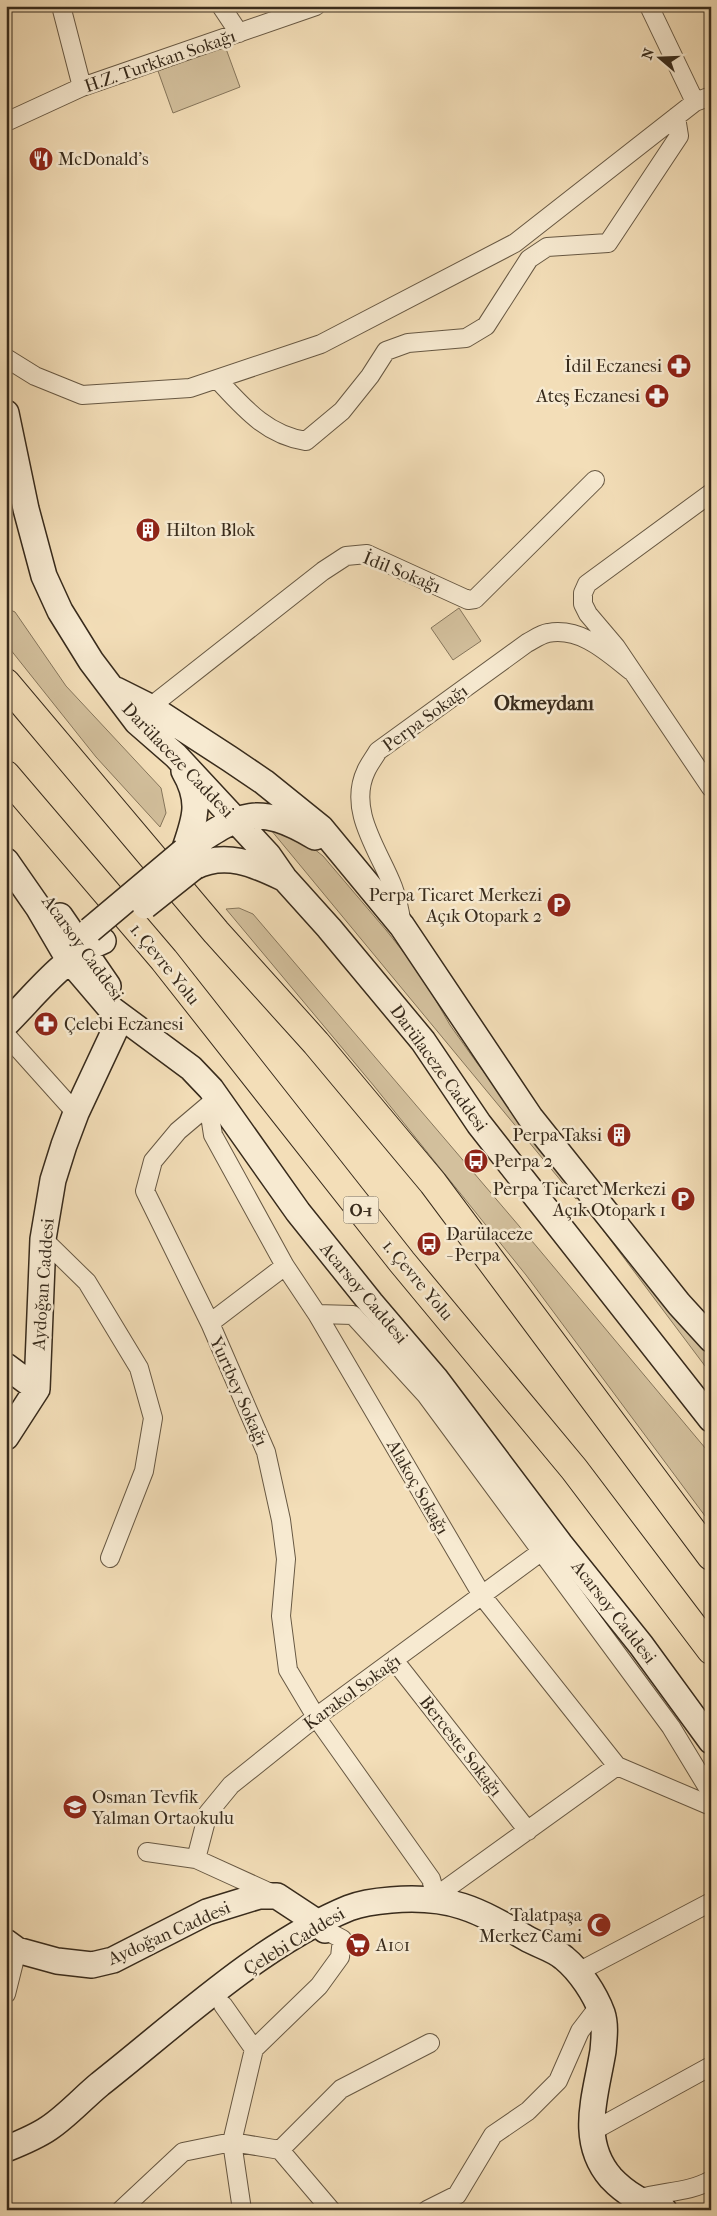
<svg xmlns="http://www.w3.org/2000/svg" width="717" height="2216" font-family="'IM FELL French Canon',serif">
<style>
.green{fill:#d3c09d;stroke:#86765c}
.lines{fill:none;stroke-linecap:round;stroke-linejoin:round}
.street-casing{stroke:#675843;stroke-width:20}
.secondary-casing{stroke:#382b1c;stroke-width:28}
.highway-casing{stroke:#382b1c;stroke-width:30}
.street{stroke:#f7ead1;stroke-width:18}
.secondary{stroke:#f7ead1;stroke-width:25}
.highway{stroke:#f3deb8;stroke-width:28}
.secondary-bridge-casing{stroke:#382b1c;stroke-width:28;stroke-linecap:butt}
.secondary-bridge{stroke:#f7ead1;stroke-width:25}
.labels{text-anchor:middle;stroke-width:5;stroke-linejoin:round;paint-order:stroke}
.shield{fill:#f7ead1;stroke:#716452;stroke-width:1}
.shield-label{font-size:16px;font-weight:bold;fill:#382b1c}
.street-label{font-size:18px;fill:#382b1c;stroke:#f7ead1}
.poi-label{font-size:18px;fill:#382b1c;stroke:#f7ead1;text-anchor:start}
.quarter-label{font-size:20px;font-weight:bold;fill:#382b1c;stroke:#f7ead1}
</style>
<rect width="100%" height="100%" fill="#f3deb8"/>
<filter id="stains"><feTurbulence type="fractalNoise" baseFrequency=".004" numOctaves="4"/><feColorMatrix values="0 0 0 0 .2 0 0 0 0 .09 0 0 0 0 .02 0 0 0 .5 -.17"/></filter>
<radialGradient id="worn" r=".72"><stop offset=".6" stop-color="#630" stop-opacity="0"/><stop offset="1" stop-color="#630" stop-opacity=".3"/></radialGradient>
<path class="green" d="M225,46L240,87L173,113L158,71Z
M6,608L15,612L66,686L161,788L166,813L160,827L96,757L6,644Z
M459,608L481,641L453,660L431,628Z
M266,824L299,837L323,856L386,930L420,973L450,1025L477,1063L525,1126L581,1195L576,1199Z
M239,908L253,914L537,1247L711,1455V1524L526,1275L374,1086L226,909Z
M591,1214L681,1326L711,1358V1374Z"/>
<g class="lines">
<defs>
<path id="street" d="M61,6L82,87
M221,6L239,33
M649,6L695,102
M6,122L82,87L316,6
M6,358L35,376L82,395L190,388L321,344L515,243L695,102L711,96
M217,379C243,407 266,435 306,441L342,411L370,376L386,351L408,343L466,338L486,326L529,259L547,247L608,243L679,136L676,117
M711,493L587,584L583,593V604L588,614L616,647L711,788
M150,707L323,571L346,556L367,554L468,600L475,599L595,480
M402,925C400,912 398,900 393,887C380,852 347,811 366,771C369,764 374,758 378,751L527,643C533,640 541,634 548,633C581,627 607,652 631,671
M6,1035L76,1113
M217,1098L178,1131L153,1161L145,1191L210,1323L266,1452L281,1520L286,1559L281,1616L288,1670L316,1717L431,1879L434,1890L432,1899
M217,1098L211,1122L213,1135L285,1266L317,1314L483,1597L617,1766L711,1806
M43,1239L87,1282L139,1368L153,1418L144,1471L110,1558
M317,1314L353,1315L426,1395L671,1727L711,1793
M210,1323L285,1266
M394,1660L528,1831
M147,1852L196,1859L273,1894
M196,1859L208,1813L231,1785L316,1717L542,1551
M432,1899L617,1766
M578,1972L711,1902
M6,1994L17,1950
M223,2005L254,2049
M591,2132L711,2066
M280,2150L341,2089L430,2043
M638,2199C662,2191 689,2193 711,2180
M121,2210L183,2152L232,2142L280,2150L331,2210
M242,2210L232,2142L254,2049L319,1986L340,1957L342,1939L325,1930
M427,2210L457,2195L493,2135L528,2111L558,2081L580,2031L593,2014"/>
<path id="secondary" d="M6,413L26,509L44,576L60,611L91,661L137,722L176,756L268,855L284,878L329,928L423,1041L479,1124L711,1419
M116,690L150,707L230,759L264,782L321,828L402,926L530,1117L679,1304L711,1339
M184,851C239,815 254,801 315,837
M184,851C195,819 202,802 184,771
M6,861L38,907L69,960L110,1008L191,1068L211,1089L298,1212L371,1303L435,1378L560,1544L641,1645L711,1741
M194,867C225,851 254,864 283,878
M60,916L108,986
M6,1024C36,994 63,957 103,941
M6,1366L37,1389
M6,1437L37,1389L43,1239L53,1180L64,1145L76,1113L121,1017
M6,1942L17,1950L57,1961L92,1965L113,1960L207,1912L259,1896H277L318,1923L325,1930
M6,2149C21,2143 36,2137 49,2128C67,2116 83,2098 100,2084C175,2025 261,1944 349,1908C362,1903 378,1901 391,1900C450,1895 477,1909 526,1938C538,1945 554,1949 564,1958C580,1971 595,1994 602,2013C606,2025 604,2039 603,2051C596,2095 578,2140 611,2178C625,2193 645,2205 664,2210"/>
<path id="highway" d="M6,683L216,932L316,1043L433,1183L711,1556
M6,775L164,960L402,1262L574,1469L711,1650"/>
</defs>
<use href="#street" class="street-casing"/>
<use href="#secondary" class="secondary-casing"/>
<use href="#highway" class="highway-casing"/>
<use href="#street" class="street"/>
<use href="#secondary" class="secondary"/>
<use href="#highway" class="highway"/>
<defs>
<path id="secondary-bridge" d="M145,906L194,867
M90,930L184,851"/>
</defs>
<use href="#secondary-bridge" class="secondary-bridge-casing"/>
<use href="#secondary-bridge" class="secondary-bridge"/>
</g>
<defs>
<symbol id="restaurant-disc" viewBox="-11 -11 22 22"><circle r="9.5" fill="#8f2418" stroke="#f7ead1"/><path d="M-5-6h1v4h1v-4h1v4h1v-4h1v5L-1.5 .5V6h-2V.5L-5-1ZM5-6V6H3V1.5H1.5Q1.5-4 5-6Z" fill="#fff"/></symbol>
<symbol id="pharmacy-disc" viewBox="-11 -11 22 22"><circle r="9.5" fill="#8f2418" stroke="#f7ead1"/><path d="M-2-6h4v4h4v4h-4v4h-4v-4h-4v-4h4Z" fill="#fff"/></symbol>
<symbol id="building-disc" viewBox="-11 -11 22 22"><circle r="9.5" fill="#8f2418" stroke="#f7ead1"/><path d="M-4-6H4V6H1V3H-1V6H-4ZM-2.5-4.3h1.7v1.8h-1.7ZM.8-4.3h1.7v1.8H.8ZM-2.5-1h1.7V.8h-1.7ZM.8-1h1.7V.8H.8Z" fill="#fff"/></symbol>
<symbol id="parking-disc" viewBox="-11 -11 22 22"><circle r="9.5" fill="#8f2418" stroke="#f7ead1"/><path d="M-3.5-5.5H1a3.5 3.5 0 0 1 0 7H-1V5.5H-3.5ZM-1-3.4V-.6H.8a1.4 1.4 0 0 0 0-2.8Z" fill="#fff"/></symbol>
<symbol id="bus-disc" viewBox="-11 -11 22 22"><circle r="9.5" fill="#8f2418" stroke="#f7ead1"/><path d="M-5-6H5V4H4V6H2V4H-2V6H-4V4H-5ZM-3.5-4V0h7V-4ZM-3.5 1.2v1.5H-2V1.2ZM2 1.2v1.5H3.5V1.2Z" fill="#fff"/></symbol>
<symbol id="school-disc" viewBox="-11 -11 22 22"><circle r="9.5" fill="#8f2418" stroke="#f7ead1"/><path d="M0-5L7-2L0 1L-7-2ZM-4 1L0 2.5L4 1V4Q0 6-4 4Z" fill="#fff"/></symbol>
<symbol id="mosque-disc" viewBox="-11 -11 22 22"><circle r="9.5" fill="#8f2418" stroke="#f7ead1"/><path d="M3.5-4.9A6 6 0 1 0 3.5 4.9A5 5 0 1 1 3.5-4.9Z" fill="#fff"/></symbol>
<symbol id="supermarket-disc" viewBox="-11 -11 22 22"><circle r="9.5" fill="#8f2418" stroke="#f7ead1"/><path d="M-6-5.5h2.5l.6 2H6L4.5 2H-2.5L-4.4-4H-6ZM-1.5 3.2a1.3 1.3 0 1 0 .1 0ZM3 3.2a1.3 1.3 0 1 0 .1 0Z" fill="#fff"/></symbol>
</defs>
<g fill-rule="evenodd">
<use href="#restaurant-disc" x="27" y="145" width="28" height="28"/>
<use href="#pharmacy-disc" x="665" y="352" width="28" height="28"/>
<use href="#pharmacy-disc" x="643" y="382" width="28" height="28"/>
<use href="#building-disc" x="134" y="516" width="28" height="28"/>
<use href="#parking-disc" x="545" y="891" width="28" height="28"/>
<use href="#pharmacy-disc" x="32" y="1010" width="28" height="28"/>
<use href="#building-disc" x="605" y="1121" width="28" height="28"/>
<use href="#bus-disc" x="462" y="1147" width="28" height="28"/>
<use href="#parking-disc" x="669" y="1185" width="28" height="28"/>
<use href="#bus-disc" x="415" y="1230" width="28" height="28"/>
<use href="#school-disc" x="61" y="1793" width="28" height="28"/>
<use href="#mosque-disc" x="585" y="1911" width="28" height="28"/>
<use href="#supermarket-disc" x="344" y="1931" width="28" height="28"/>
</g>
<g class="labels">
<rect class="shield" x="343.5" y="1196.5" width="35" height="27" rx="4"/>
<g class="shield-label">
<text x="361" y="1216">O-1</text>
</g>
<g class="street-label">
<text transform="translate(160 61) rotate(-19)" y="6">H.Z. Turkkan Sokağı</text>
<text transform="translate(402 572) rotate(22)" y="6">İdil Sokağı</text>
<text transform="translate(425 718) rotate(-36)" y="6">Perpa Sokağı</text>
<text transform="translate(178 760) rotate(46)" y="6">Darülaceze Caddesi</text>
<text transform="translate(83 948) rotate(54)" y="6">Acarsoy Caddesi</text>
<text transform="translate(165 964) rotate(51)" y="6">1. Çevre Yolu</text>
<text transform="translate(439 1068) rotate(54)" y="6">Darülaceze Caddesi</text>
<text transform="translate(418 1280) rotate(50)" y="6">1. Çevre Yolu</text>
<text transform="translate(43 1284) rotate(-86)" y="6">Aydoğan Caddesi</text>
<text transform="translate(364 1293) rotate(50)" y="6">Acarsoy Caddesi</text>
<text transform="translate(239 1391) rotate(66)" y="6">Yurtbey Sokağı</text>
<text transform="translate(418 1487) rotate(60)" y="6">Alakoç Sokağı</text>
<text transform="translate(614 1612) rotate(52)" y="6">Acarsoy Caddesi</text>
<text transform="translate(352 1692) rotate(-36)" y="6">Karakol Sokağı</text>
<text transform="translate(461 1746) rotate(52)" y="6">Berceste Sokağı</text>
<text transform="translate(169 1933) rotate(-24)" y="6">Aydoğan Caddesi</text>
<text transform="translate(294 1941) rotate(-31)" y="6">Çelebi Caddesi</text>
</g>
<g class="poi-label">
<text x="58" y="165">McDonald's</text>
<text x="662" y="372" text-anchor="end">İdil Eczanesi</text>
<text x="640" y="402" text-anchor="end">Ateş Eczanesi</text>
<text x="166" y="536">Hilton Blok</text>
<text x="542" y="901" text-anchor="end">Perpa Ticaret Merkezi<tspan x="542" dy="21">Açık Otopark 2</tspan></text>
<text x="64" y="1030">Çelebi Eczanesi</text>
<text x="602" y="1141" text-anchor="end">Perpa Taksi</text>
<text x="494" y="1167">Perpa 2</text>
<text x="666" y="1195" text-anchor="end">Perpa Ticaret Merkezi<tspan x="666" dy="21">Açık Otopark 1</tspan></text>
<text x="446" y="1240">Darülaceze<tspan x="446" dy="21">- Perpa</tspan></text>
<text x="92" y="1803">Osman Tevfik<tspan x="92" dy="21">Yalman Ortaokulu</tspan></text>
<text x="582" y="1921" text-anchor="end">Talatpaşa<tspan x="582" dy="21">Merkez Cami</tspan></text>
<text x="376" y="1951">A101</text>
</g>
<g class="quarter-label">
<text x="544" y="710">Okmeydanı</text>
</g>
</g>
<rect width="717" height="2216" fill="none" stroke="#f3deb8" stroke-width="25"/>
<rect x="8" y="8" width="702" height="2201" fill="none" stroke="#382b1c" stroke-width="2.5"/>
<rect x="12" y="12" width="692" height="2191" fill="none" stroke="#382b1c"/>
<g transform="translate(660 58) rotate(289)" stroke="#f7ead1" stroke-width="4" paint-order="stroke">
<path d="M0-4L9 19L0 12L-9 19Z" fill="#382b1c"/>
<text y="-8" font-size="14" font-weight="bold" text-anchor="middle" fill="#382b1c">N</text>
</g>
<rect width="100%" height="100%" filter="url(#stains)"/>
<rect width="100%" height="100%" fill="url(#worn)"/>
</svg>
